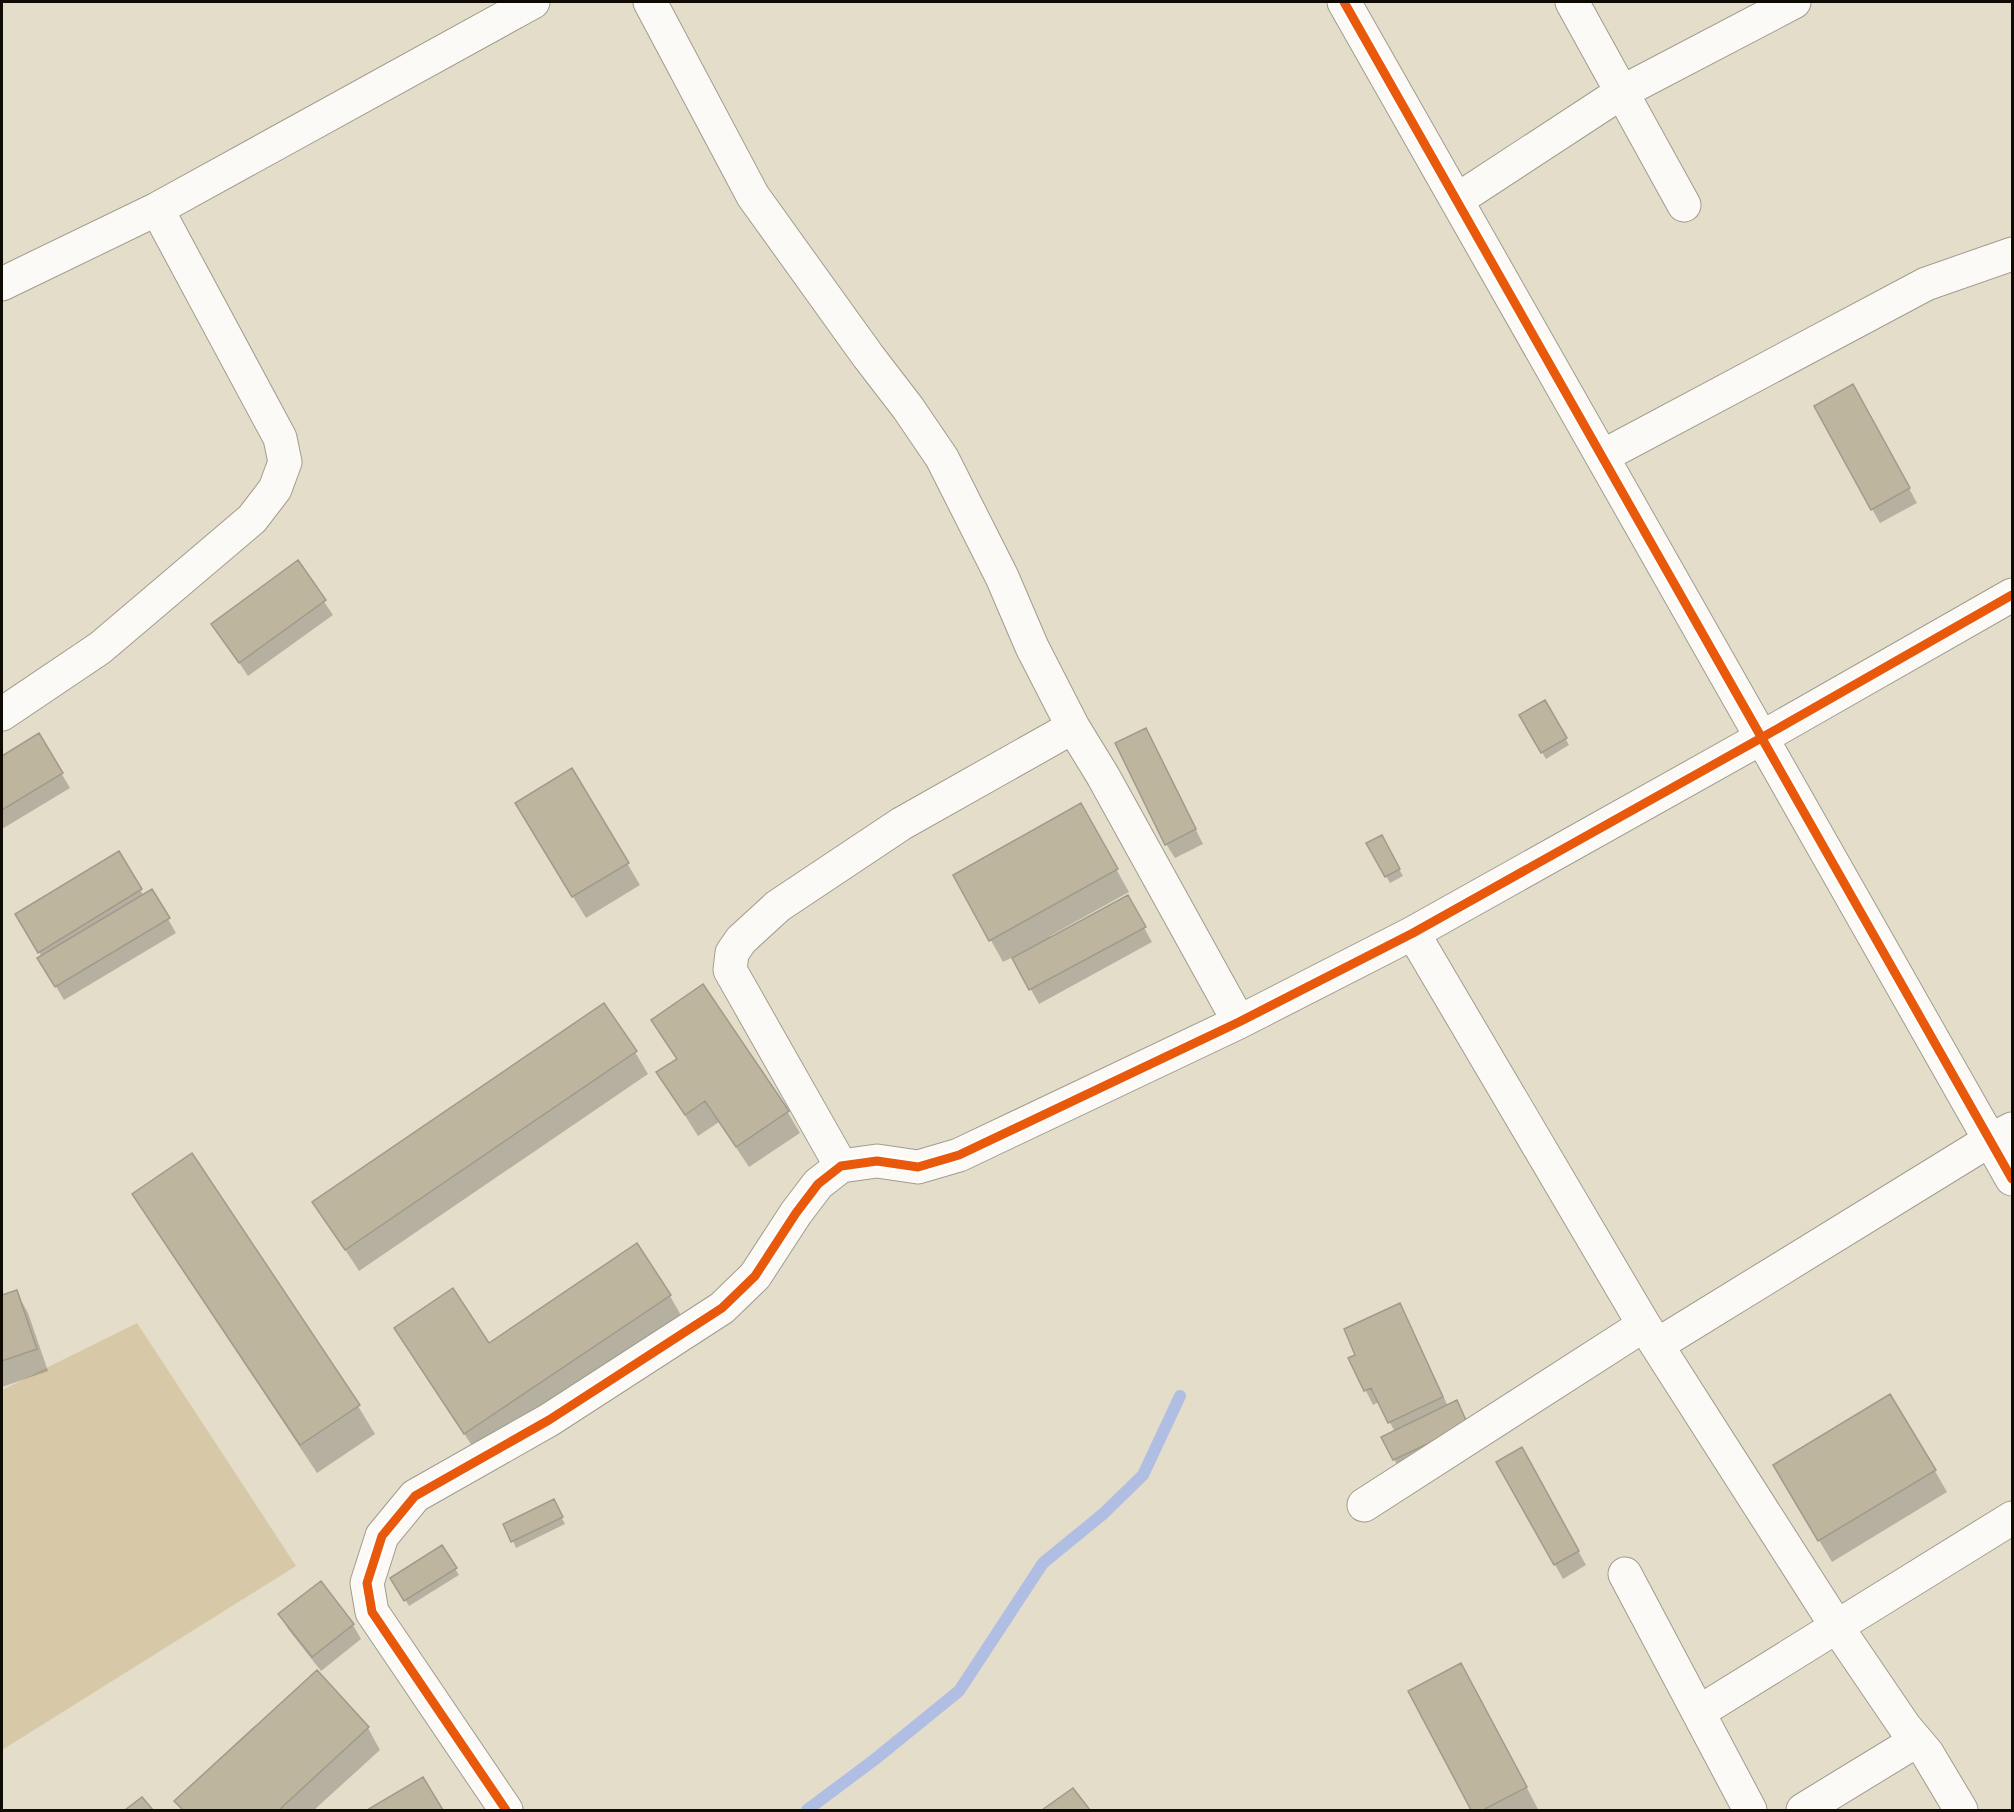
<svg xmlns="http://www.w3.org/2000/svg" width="2014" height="1812" font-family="'Titillium Web',sans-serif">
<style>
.green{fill:#d7c9a7}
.shadow{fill:#0003}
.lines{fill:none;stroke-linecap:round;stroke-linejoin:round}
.stream{stroke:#b1bee4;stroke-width:12}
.building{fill:#beb59f;stroke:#a09a8c;stroke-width:1.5}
.street-casing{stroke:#a19c8e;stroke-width:35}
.street{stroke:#fbfaf7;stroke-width:33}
.cycleway-casing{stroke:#fff;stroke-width:13}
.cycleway{stroke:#e8590c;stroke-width:9}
</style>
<rect width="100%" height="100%" fill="#e4ddca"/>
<path class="green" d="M137,1323L296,1566L2,1750V1390Z"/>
<path class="shadow" d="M1861,400L1917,503L1880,523L1872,509Z
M298,563L333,615L248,676L213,624Z
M1545,702L1569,745L1546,759L1521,716Z
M1146,730L1203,844L1175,858L1166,844Z
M39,735L70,788L2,829V757Z
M572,770L640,885L586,918L529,825Z
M1080,805L1129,892L1050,936L1051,939L1127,897L1152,942L1039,1004L1013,957L1003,962L955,876Z
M1381,837L1403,876L1390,883L1368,844Z
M118,853L144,896L152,891L176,933L64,1000L39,958L42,957L17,915Z
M653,1020L787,1111L800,1133L749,1167L719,1122L698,1136L658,1073L678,1060Z
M635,1052L648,1074L359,1271L314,1202Z
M134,1195L358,1406L375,1434L317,1473L151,1223Z
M16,1291L28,1313L48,1371L2,1387V1297Z
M670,1296L682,1317L478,1455L396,1329L489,1345Z
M1407,1320L1448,1406L1456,1402L1475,1439L1402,1474L1383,1438L1395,1432L1379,1402L1373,1405L1350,1359Z
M1521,1449L1586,1565L1563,1579L1498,1463Z
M1935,1471L1947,1492L1832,1562L1787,1487Z
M557,1508L565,1524L516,1548L513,1541Z
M442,1547L459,1575L409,1606L392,1578Z
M320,1584L353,1625L361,1639L321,1671L288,1629L280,1615Z
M317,1672L368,1728L380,1750L314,1810H182L176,1801Z
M1473,1686L1538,1809L1536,1810H1473L1410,1692Z
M423,1779L442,1810H370Z
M1073,1790L1088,1810H1045Z"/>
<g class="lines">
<path class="stream" d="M807,1810L874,1760L959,1691L1043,1563L1103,1514L1143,1475L1180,1396"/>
</g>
<path class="building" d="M1853,384L1910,488L1871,510L1814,406Z
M298,560L326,600L239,663L211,624Z
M1545,700L1567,738L1541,753L1519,715Z
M1146,728L1196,829L1165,845L1115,743Z
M39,733L63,773L2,810V756Z
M572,768L629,863L572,897L515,803Z
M1081,803L1118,869L989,941L953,875Z
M1382,835L1400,869L1385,877L1366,843Z
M119,851L142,889L38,953L15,914Z
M152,889L170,918L55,987L37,958Z
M1128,895L1146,927L1029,990L1012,958Z
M703,984L789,1111L736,1147L705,1101L685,1115L656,1072L677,1059L651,1020Z
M604,1003L637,1051L345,1250L312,1202Z
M192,1153L360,1405L300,1445L132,1194Z
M637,1243L671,1295L464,1434L394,1328L453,1288L489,1343Z
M17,1290L37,1349L2,1361V1295Z
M1400,1303L1443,1397L1388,1423L1371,1388L1364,1391L1348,1358L1355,1355L1344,1329Z
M1890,1394L1936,1470L1818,1541L1773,1465Z
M1457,1400L1468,1425L1393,1460L1381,1437Z
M1522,1447L1579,1551L1554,1565L1496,1462Z
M554,1499L563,1517L511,1542L503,1524Z
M442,1545L457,1568L404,1601L390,1578Z
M321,1581L354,1624L312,1657L278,1614Z
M1461,1663L1527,1787L1483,1810H1471L1408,1691Z
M317,1670L369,1727L279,1810H183L174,1801Z
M423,1777L443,1810H367Z
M1073,1788L1090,1810H1042Z
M142,1797L153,1810H125Z"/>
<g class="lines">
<defs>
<path id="street" d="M650,2L753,196L868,356L908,408L942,458L1002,577L1032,647L1073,727L1103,776L1239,1022
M1344,2L2012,1179
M1572,2L1684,205
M1457,200L1622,92L1794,2
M2,284L157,209L533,2
M1603,456L1926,284L2012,254
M2,714L100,648L252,519L275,489L285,462L280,438L157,209
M1413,933L1644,1325L1837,1627L1905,1727L1927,1753L1961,1810
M841,1166L730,970L732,953L741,940L778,906L901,824L1073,727
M1657,1345L1990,1140L2012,1129
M1364,1505L1644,1325
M1625,1574L1750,1810
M1699,1712L2012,1518
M506,1810L372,1612L367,1583L382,1536L415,1496L549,1420L722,1308L755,1276L796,1213L818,1184L841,1166L877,1161L918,1167L959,1155L1239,1022L1413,933L1763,737L2012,595
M1803,1810L1916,1741"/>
</defs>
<use href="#street" class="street-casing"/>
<use href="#street" class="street"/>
<defs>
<path id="cycleway" d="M1344,2L2012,1179
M506,1810L372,1612L367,1583L382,1536L415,1496L549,1420L722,1308L755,1276L796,1213L818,1184L841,1166L877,1161L918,1167L959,1155L1239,1022L1413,933L1763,737L2012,595"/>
</defs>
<use href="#cycleway" class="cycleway-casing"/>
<use href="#cycleway" class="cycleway"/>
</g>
<rect width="2014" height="1812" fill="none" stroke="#100b02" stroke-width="6"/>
</svg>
